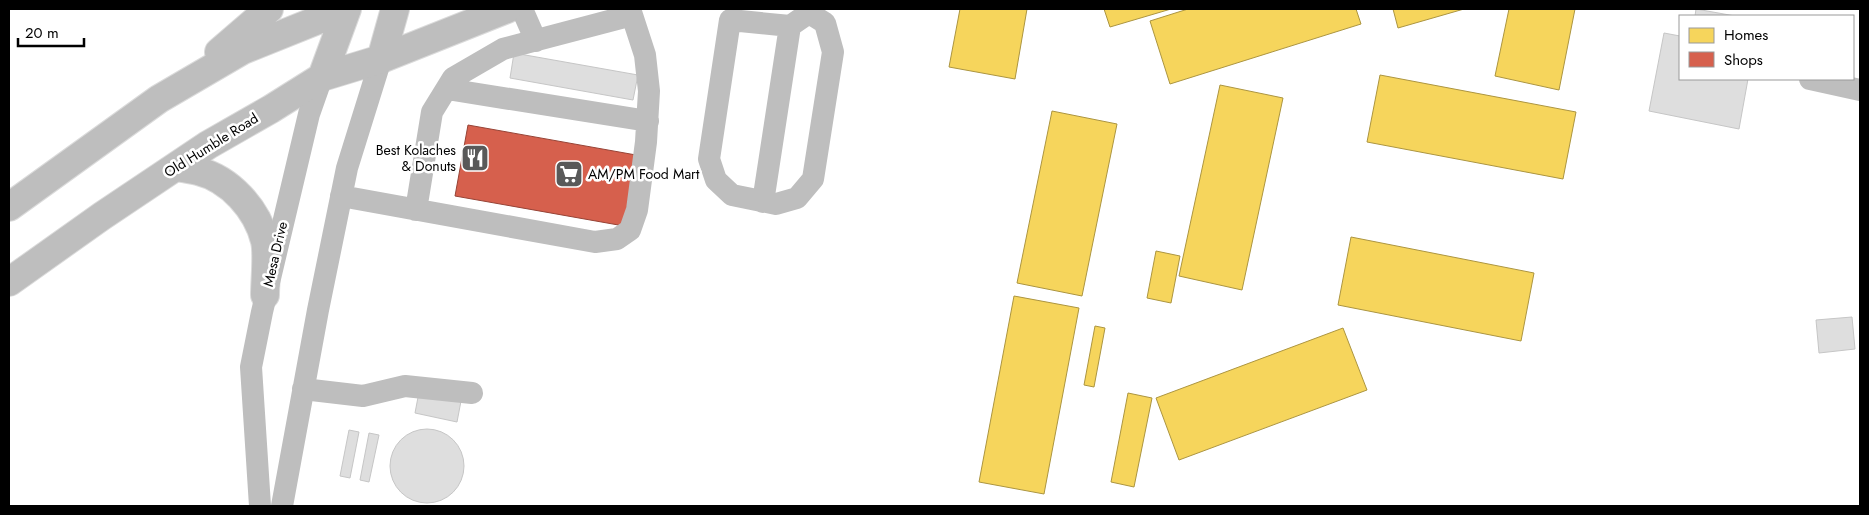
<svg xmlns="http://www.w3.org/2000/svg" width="1869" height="515" font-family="Jost,sans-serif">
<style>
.homes{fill:#f6d55c;stroke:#ac9540}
.shops{fill:#d6604d;stroke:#964336}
.building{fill:#dedede;stroke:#c6c6c6}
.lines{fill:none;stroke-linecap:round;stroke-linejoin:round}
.major-casing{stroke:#dbdbdb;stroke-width:30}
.minor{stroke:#bebebe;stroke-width:22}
.major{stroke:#bebebe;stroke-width:28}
.labels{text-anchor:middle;stroke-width:5;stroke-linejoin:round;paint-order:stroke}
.street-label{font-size:14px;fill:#000;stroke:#fff}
.poi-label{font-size:14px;fill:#000;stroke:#fff;text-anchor:end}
</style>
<rect width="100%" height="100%" fill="#fff"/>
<path class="homes" d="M960,9H1027L1015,79L949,67Z
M1104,9H1171L1110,27Z
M1188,9H1356L1361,24L1170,84L1150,21Z
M1393,9H1464L1398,28Z
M1509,9H1575L1559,90L1495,76Z
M1380,75L1576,112L1563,179L1367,142Z
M1220,85L1283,98L1242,290L1179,276Z
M1052,111L1117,124L1082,296L1017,283Z
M1351,237L1534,273L1521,341L1338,305Z
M1156,251L1180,256L1171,303L1147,298Z
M1014,296L1079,308L1044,494L979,482Z
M1095,326L1105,328L1094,387L1084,385Z
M1343,328L1367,390L1179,460L1156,398Z
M1128,393L1152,398L1134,487L1111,482Z"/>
<path class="shops" d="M468,125L636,155L624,226L455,196Z"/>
<path class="building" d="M1696,9L1735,16H1695Z
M1664,33L1680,36V79H1748L1739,129L1649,111Z
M514,53L638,75L633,100L510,78Z
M1852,317L1855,349L1819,353L1816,320Z
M419,392L461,401L457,422L415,413Z
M390 466a37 37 0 1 1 74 0a37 37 0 1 1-74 0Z
M349,430L359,432L350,478L340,476Z
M369,433L379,435L369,482L360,480Z"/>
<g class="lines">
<defs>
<path id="major" d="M219,52L269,9
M381,59L395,9
M322,77L347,9
M175,167C182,168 190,169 198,171C230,179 257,209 265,241C268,254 265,281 265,295
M9,207L159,99L243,50L345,9
M9,282L102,216L208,145L271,109L322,77L381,59L507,9"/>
</defs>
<use href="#major" class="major-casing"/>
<path class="minor" d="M522,9L536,41
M809,9V13L790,26L730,20L709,159L716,180L732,195L776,204L797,198L813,179L833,52L825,23L809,13
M1810,79L1860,90
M447,89L648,121
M341,196L595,242L617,239L630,230L637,210L646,142L649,91L645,55L630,9
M763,202L790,26
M416,210L432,112L453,78L503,49L632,15
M303,389L363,396L405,386L472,393
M260,506L251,367L262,312L309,114L322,77
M282,506L318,310L347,168L381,59"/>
<use href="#major" class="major"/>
</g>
<defs>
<symbol id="restaurant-square" viewBox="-11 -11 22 22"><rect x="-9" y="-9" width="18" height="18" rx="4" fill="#595959" stroke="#fff"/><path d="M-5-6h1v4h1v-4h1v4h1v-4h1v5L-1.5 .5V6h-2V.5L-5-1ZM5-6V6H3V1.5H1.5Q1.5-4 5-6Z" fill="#fff"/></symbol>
<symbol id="supermarket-square" viewBox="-11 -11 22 22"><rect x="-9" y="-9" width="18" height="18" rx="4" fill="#595959" stroke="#fff"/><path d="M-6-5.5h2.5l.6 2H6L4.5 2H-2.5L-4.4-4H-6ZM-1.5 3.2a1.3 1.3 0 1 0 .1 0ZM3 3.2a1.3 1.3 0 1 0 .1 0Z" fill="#fff"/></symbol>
</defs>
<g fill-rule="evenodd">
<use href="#restaurant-square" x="459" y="142" width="32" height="32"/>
<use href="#supermarket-square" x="553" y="158" width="32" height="32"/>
</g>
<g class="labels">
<g class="street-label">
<text transform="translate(211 145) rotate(-32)" y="5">Old Humble Road</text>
<text transform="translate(275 254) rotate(-77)" y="5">Mesa Drive</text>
</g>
<g class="poi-label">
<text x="456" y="155">Best Kolaches<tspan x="456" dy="16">&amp; Donuts</tspan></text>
<text x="588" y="179" text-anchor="start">AM/PM Food Mart</text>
</g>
</g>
<rect width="1869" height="515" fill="none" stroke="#000000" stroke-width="20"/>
<rect x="1679" y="15" width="175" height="65" fill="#ffffff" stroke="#999999"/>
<rect x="1689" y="28" width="25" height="15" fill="#f6d55c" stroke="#999999"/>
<text x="1724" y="40" font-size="15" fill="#000000">Homes</text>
<rect x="1689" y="52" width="25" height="15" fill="#d6604d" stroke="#999999"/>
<text x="1724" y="65" font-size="15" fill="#000000">Shops</text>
<path d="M18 38v8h66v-8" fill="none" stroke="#000000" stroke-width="2.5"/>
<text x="25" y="38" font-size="15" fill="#000000" stroke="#ffffff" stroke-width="4" paint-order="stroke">20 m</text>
</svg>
